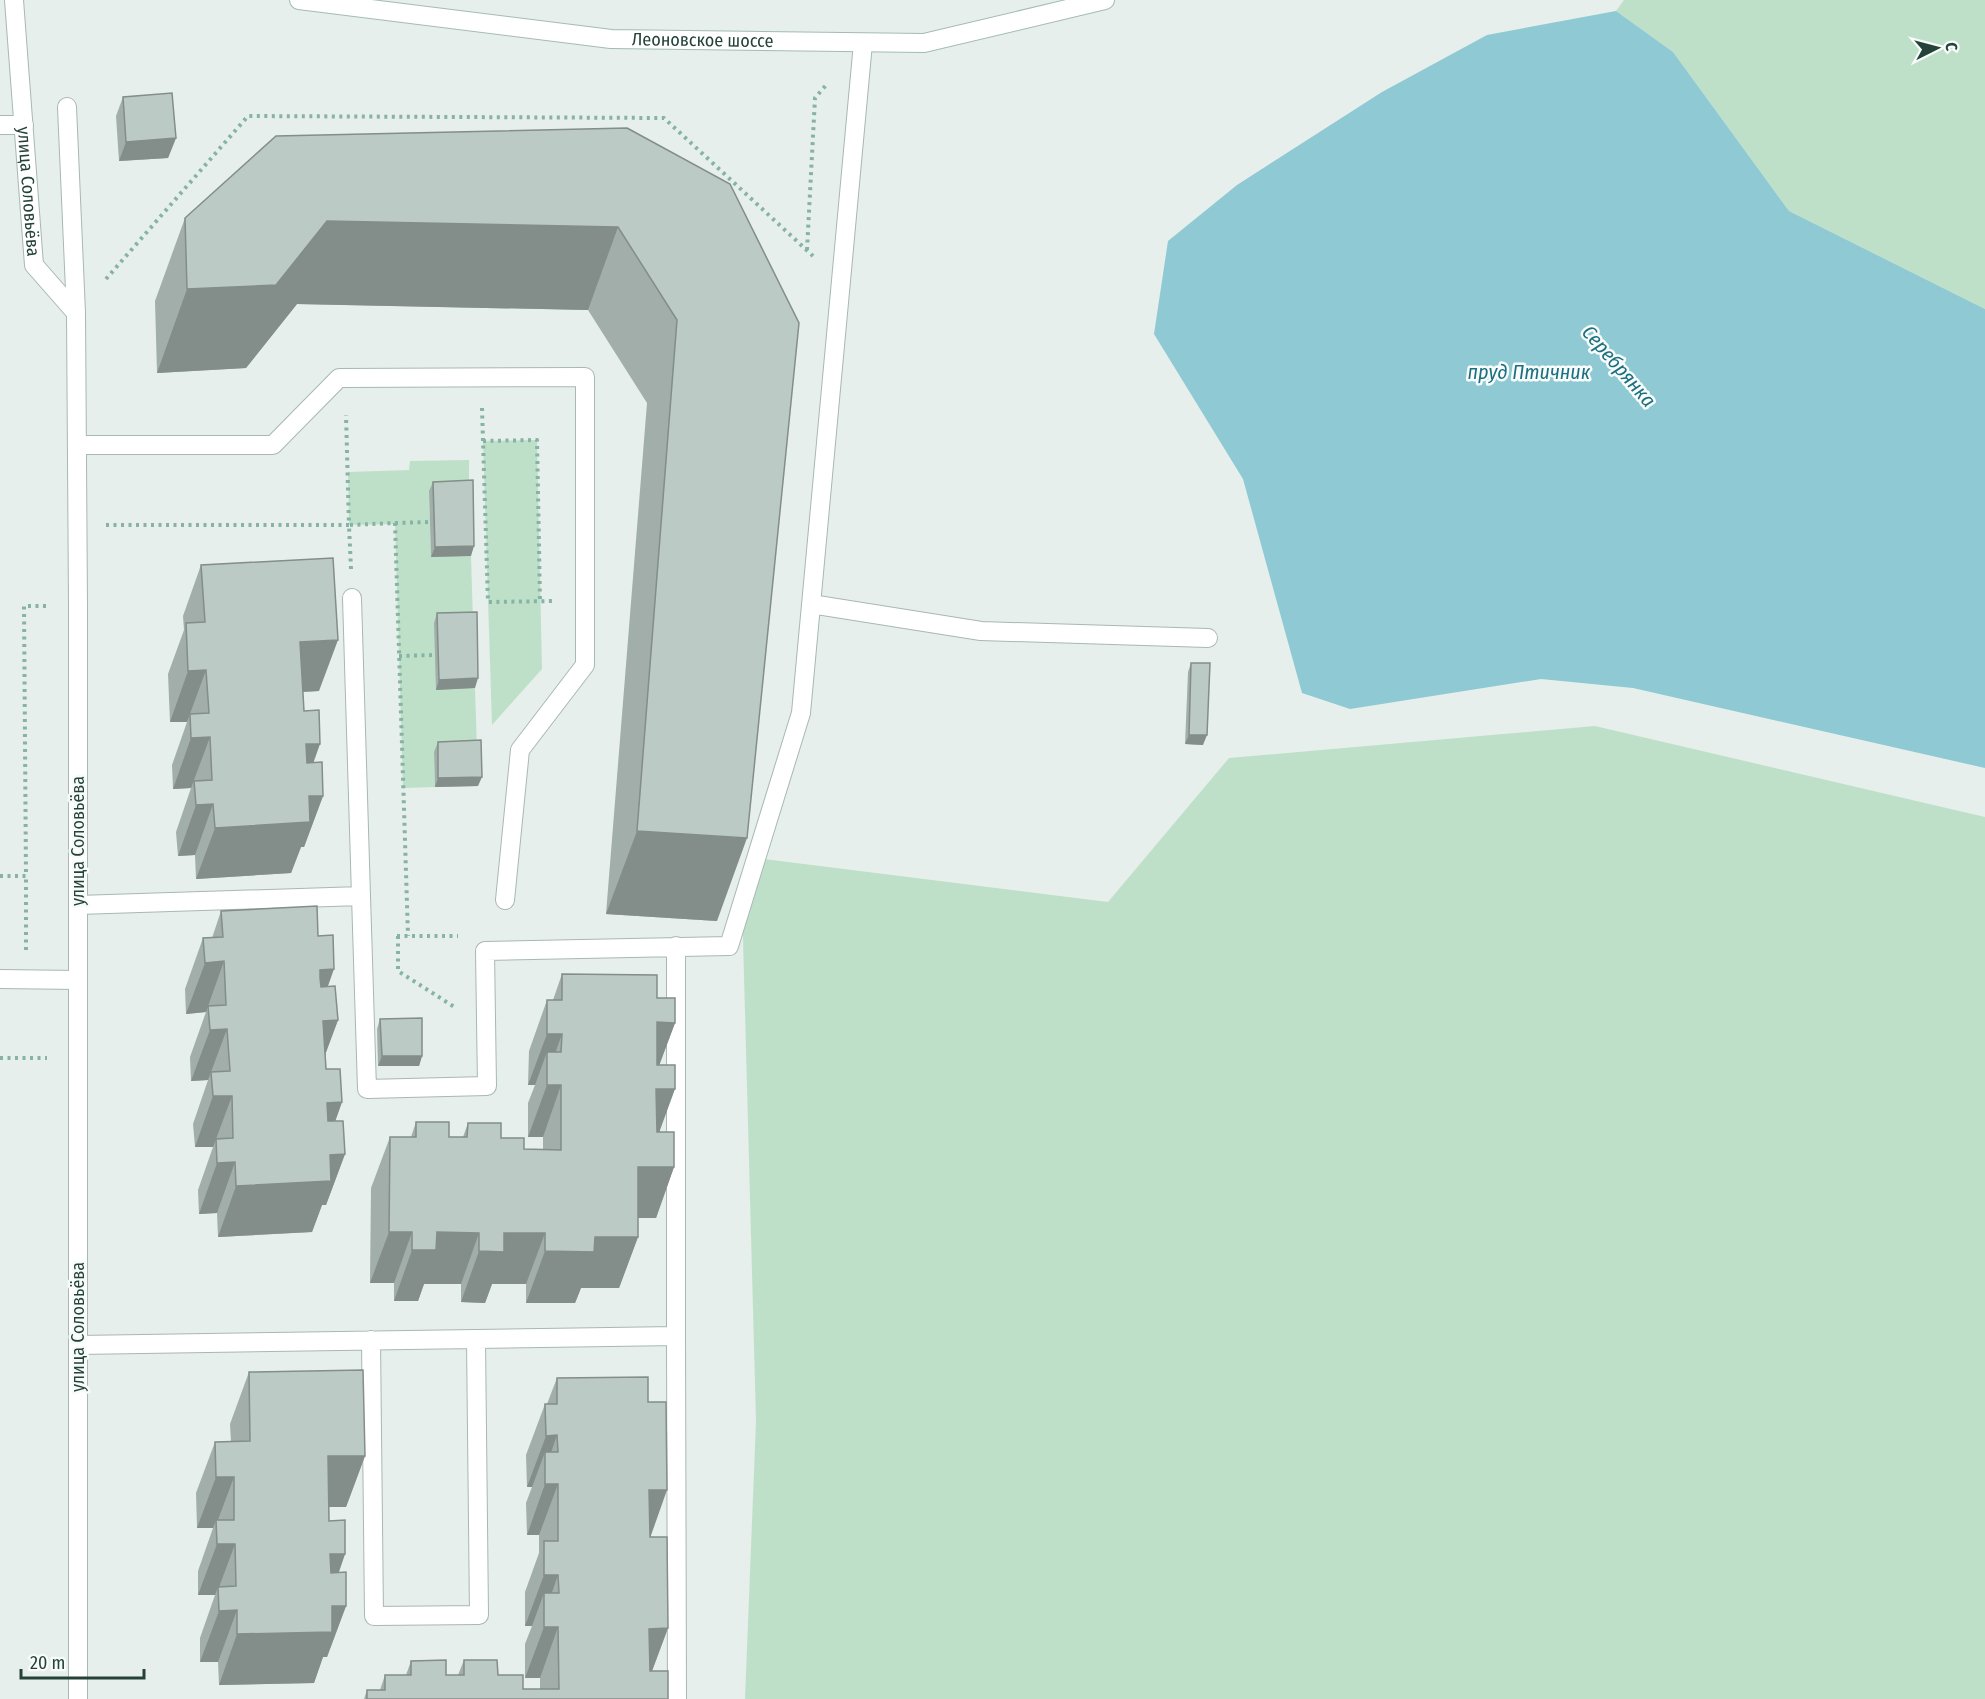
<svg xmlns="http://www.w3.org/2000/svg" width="1985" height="1699" font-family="'Fira Sans Condensed',sans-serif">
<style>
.green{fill:#bfe0c8}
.water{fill:#8ec9d4}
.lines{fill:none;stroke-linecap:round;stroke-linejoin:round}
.service-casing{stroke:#a8b8b2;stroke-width:20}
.minor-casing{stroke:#a8b8b2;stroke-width:20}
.secondary-casing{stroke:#a4bbb3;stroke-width:20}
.path{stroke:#86b3a5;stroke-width:4;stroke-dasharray:3 4.5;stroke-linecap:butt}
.service{stroke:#fff;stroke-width:18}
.minor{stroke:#fff;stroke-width:18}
.secondary{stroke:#fff;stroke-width:18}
.wall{fill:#a1aea9}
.shaded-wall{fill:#838d89}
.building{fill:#bbcac4;stroke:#838d89;stroke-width:1.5}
.labels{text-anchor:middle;stroke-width:5;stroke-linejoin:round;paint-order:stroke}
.street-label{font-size:18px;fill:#24423a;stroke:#f7fbf9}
.water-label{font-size:20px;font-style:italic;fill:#1c6f80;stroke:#f7fbf9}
</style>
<rect width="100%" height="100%" fill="#e6efeb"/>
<path class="green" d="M1624,0H1985V309L1789,211L1673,52L1616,11Z
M537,440L542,669L492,725L483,441Z
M469,460V490L429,492L431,557L471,556L473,622L436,690L475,688L477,750L434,752L435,787L403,788L395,524L349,525L348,472L409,470L410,461Z
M1595,726L1985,817V1699H745L756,1421L742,901L756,858L1108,902L1229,758Z"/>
<path class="water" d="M1616,11L1673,52L1789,211L1985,309V768L1633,688L1541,679L1350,709L1302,693L1243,479L1154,334L1168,241L1237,185L1382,92L1487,35Z"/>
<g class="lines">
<defs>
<path id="service" d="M67,107L76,313
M0,125H24
M78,445H273L339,378L585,377V665L520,750L505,900
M352,598L361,896
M811,604L981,631L1208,638
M78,905L361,896L367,1089L487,1086L485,951L729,946L801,713L863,43
M0,979L78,980
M676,1336L677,1699
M371,1340L374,1616L479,1615L476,1339
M78,1345L676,1336V946"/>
<g id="minor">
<path id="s1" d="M14,0L34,265L76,313L78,606V1699"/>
</g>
<g id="secondary">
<path id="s2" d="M299,0L611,39L924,43L1105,0"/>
</g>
</defs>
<use href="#service" class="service-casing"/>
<use href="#minor" class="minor-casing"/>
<use href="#secondary" class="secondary-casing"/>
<path class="path" d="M807,250L815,98L827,84
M106,279L248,116L664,118L813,256
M482,408L488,602L556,601
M483,441L537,440L540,601
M395,523L431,522
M106,525H349L346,415
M351,569L349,525L395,523L408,936
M399,656L435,655
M0,876H26L24,606H49
M397,936H458
M398,936V971L456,1008
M26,950V876
M0,1058H47"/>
<use href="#service" class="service"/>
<use href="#minor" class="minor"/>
<use href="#secondary" class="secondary"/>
</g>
<path class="wall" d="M123,97L176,138L168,158L119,161L116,116Z
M730,184L717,921L606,914L647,403L588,310L297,304L246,368L157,373L155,301L185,218Z
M433,482L471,556L431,557L429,491Z
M201,565L319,691L303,692L304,711L314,762L323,796L304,847H301L291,873L196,879L195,855L178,856L176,832L191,788L173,789L172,765L187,722H170L168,674L184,630L183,616Z
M437,613L475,688L436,690L434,623Z
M1191,663L1203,745L1185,744L1188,672Z
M438,742L478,786L435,787L434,752Z
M221,911L318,936L328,987L338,1020L325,1055L326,1069L342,1102L335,1121L345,1154L326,1205H322L312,1232L218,1237L217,1213L199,1214L198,1190L213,1147H195L193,1124L208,1080L191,1081L190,1057L206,1012L186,1014L185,989L203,938H212Z
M562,974L657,998L675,1023L659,1065L660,1132L674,1167L656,1218H638V1237L619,1288H581L575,1303H526V1284H492L485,1303L461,1302V1284H424L418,1301H394V1283H370L371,1188L390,1137H411L416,1122L449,1137H463L468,1123L524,1149L543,1150V1137H528V1103L535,1085H528L529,1051L547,1000H553Z
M380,1019L422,1056L419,1066H378L377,1029Z
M249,1372L365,1456L346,1507H329V1521L345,1554L339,1572L346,1606L327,1657H323L314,1683L219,1685L218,1662H200V1638L215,1595H198V1571L213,1528H197L196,1493L215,1442H231L230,1424Z
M557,1378L650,1537L668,1628L652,1671L668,1699H364L367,1690H380L385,1675H406L411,1661L446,1675H458L464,1660L498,1675L523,1689H540V1678H525V1644L532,1626H525V1592L539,1553V1535H527L526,1503L532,1487H527L526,1455L545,1404H547Z"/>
<path class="shaded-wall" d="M176,138L168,158L119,161L126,142Z
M327,221L618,227L588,310L297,304L246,368L157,373L187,289Z
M474,546L471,556L431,557L435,547Z
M338,640L319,691L281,693L300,642Z
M206,670L187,722H170L188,671Z
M478,678L475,688L436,690L439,680Z
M1189,735H1207L1203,745L1185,744Z
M210,737L191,788L173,789L191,738Z
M306,744H320L302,795Z
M482,777L478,786L435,787L438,778Z
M309,796H323L304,847H301L291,873L196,879L215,828Z
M213,804L195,855L178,856L196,805Z
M637,831L747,838L717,921L606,914Z
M224,961L206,1012L186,1014L205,963Z
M334,969L316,1020L320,970Z
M338,1020L319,1071L323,1021Z
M657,1022L675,1023L656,1074Z
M227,1029L208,1080L191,1081L210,1030Z
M547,1034H562L547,1076V1052L535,1085H528Z
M382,1056H422L419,1066H378Z
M547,1085H561L543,1137H528Z
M656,1089H675L656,1141Z
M213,1096H232L213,1147H195Z
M342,1102L324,1153L327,1103Z
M345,1154L326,1205H322L312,1232L218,1237L236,1186L330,1155Z
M235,1162L217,1213L199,1214L217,1163Z
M638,1167H674L656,1218H620Z
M389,1232H412L394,1283H370Z
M437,1232L479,1233L461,1284H424L418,1301H394L412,1250Z
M504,1233H545L526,1284H492L485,1303L461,1302L479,1251Z
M595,1237H638L619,1288H581L575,1303H526L545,1251Z
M557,1435L545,1470V1452L532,1487H527L546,1436Z
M328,1456H365L346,1507H310Z
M216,1477H234L216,1525V1520L213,1528H197Z
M545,1484H558L539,1535H527Z
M649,1490H667L649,1541Z
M217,1544H235L218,1590V1587L215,1595H198Z
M330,1554H345L327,1605Z
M544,1575H558L544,1615V1593L532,1626H525Z
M332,1606H346L327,1657H323L314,1683L219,1685L237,1634Z
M237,1610L218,1662H200L219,1611Z
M544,1627H558L540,1678H525Z
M668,1628L649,1679V1629Z"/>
<path class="building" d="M172,93L176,138L126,142L123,97Z
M627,128L730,184L799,323L747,838L637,831L677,320L618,227L327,221L276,285L187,289L185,218L276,136Z
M473,480L474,546L435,547L433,482Z
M333,558L338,640L300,642L304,711L319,710L320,744H306L307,763L322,762L323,796H309L310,822L215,828L213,804L196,805L194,781L212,780L210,737L191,738L190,714L209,713L206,670L188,671L186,623L205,622L201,565Z
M477,612L478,678L439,680L437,613Z
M1191,663H1210L1207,735H1189Z
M481,740L482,777L438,778V742Z
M317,906L318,936L333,935L334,969L320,970V978L321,987L335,986L338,1020L323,1021L326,1069H340L342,1102L327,1103L328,1121H343L345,1154L330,1155L331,1181L236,1186L235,1162L217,1163L216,1139L233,1138L232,1096H213L211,1072L230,1071L227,1029L210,1030L208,1006L226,1005L224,961L205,963L203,938L223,937L221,911Z
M562,974L657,975V998H675V1023L657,1022V1065H675V1089H656L657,1132H674V1167H638V1237H595L594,1252L545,1251V1233H504V1252L479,1251V1233L437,1232L436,1250H412V1232H389L390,1137H416V1122H449V1137H467L468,1123H501V1138H524V1149L561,1150V1085H547V1052H561L562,1034H547V1000H562Z
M422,1018V1056H382L380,1019Z
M363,1370L365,1456H328L329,1521L345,1520V1554H330L331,1573L346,1572V1606H332V1632L237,1634V1610L219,1611L218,1587L236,1586L235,1544H217L216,1520H234V1477H216L215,1442L250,1441L249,1372Z
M648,1377V1402H666L667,1490H649L650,1537H667L668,1628L649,1629L650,1671H668V1699H367V1690H385V1675H411V1661L446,1660V1675H464V1660H497L498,1675H523V1689H559L558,1627H544V1593H559L558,1575H544V1541H558V1484H545V1452H558L557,1435L546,1436L545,1404H557V1378Z"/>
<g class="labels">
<g class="street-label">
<text dy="6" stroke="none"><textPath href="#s2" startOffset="406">Леоновское шоссе</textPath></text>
<text dy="6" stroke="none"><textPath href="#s1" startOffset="192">улица Соловьёва</textPath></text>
<text transform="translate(78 841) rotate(-90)" y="6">улица Соловьёва</text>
<text transform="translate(78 1327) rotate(-90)" y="6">улица Соловьёва</text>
</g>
<g class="water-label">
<text transform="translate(1619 366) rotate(49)" y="7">Серебрянка</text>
<text x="1529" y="379">пруд Птичник</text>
</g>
</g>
<g transform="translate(1937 48) rotate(84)" stroke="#f7fbf9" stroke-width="4.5" paint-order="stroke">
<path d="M0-4.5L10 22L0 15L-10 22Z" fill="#24423a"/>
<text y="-9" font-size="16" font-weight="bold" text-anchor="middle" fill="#24423a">С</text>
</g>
<path d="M21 1669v9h123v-9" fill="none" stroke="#24423a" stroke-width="3"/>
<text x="30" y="1669" font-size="18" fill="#24423a" stroke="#f7fbf9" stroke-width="4.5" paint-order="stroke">20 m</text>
</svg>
